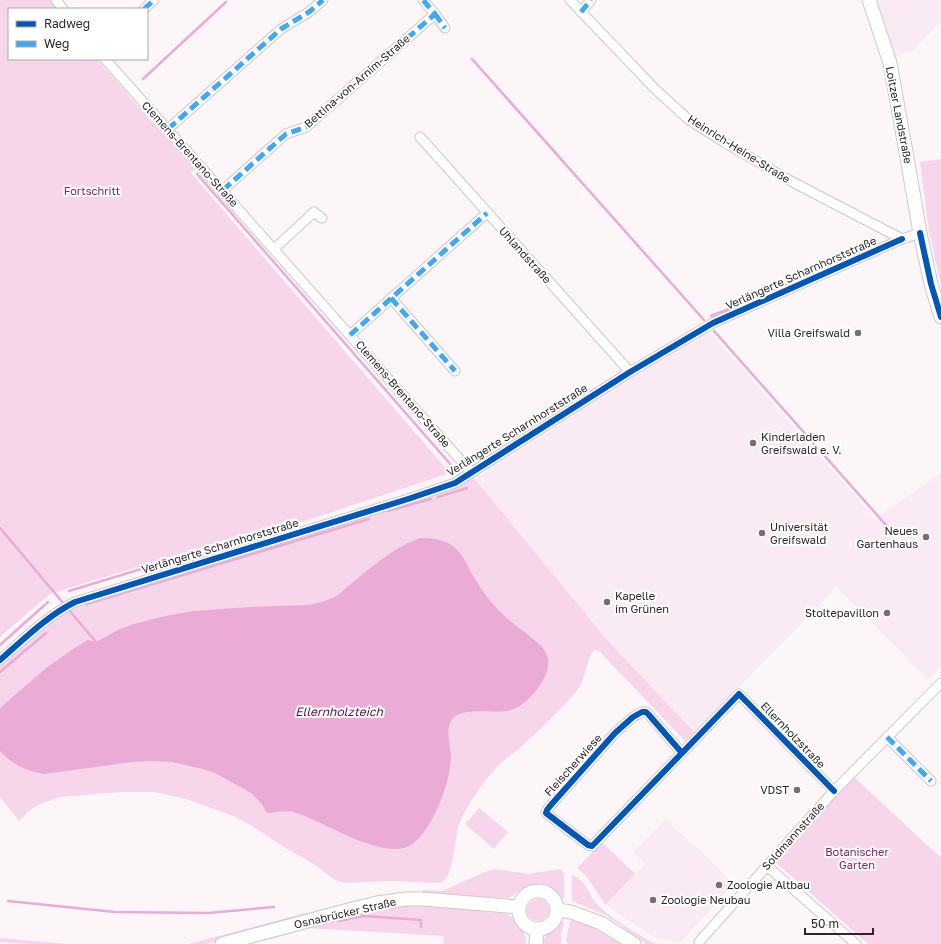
<svg xmlns="http://www.w3.org/2000/svg" width="941" height="944" font-family="'Golos Text',sans-serif">
<style>
.built{fill:#f9eaf3}
.green{fill:#f7d6eb}
.water{fill:#eaabd5}
.lines{fill:none;stroke-linecap:round;stroke-linejoin:round}
.stream{stroke:#eaabd5;stroke-width:2.5}
.minor-casing{stroke:#cfc7cc;stroke-width:11}
.secondary-casing{stroke:#cfc7cc;stroke-width:15}
.minor{stroke:#fffefe;stroke-width:9}
.secondary{stroke:#fffefe;stroke-width:13}
.quiet{stroke:#3fa9f5;stroke-width:5;stroke-dasharray:10 5;stroke-linecap:butt}
.cycleway-casing{stroke:#fff;stroke-width:8}
.cycleway{stroke:#0057b8;stroke-width:6}
.poi-dot{fill:#766e72;stroke:#fff;stroke-width:1.5}
.labels{text-anchor:middle;stroke-width:4;stroke-linejoin:round;paint-order:stroke}
.street-label{font-size:11px;fill:#2e242a;stroke:#fff}
.park-label{font-size:11px;fill:#841f6a;stroke:#fff}
.poi-label{font-size:11px;fill:#2e242a;stroke:#fff;text-anchor:start}
.water-label{font-size:12px;font-style:italic;fill:#5f124b;stroke:#fff}
</style>
<rect width="100%" height="100%" fill="#fcf6f9"/>
<path class="built" d="M872,0H941V21L927,35L914,50L895,57L882,21Z
M709,331L875,519L941,473V667L928,680L837,587L694,732L607,640L475,479L634,376Z
M666,819L734,884L680,943L654,937L605,905L645,864L633,852Z"/>
<path class="green" d="M0,0H50L57,9H9V59H97L145,114L196,168L191,173L450,473L299,523L296,518L50,594L0,637Z
M941,159V285L929,232L920,162Z
M474,478L607,640L694,732L685,741L599,651L595,650C587,655 586,680 577,691C560,710 542,728 523,745C517,751 509,756 502,762C486,777 469,802 460,822C454,835 455,875 442,882C440,883 438,883 436,883L391,881L344,883L335,880L312,863L282,846L252,826L231,815L183,798L153,792H122L60,797L40,804L30,810L19,821L0,797V666C25,645 49,623 77,605L433,493Z
M854,777L941,858V944H868L775,862Z
M479,808L508,832L494,849L465,824Z
M602,842L635,874L605,905L587,877L577,868Z
M495,869L528,874L560,869L564,874V899H560L558,894L553,889L548,885L540,883L523,889L509,898L423,895V890L440,891L447,889L485,872Z
M572,875C585,878 588,894 596,903C606,915 641,937 656,944H646L605,915L572,901Z
M527 910a11 11 0 1 1 22 0a11 11 0 1 1-22 0Z
M422,905C444,907 466,909 488,912C494,913 504,912 509,915C520,921 526,933 526,944H443L444,936L306,928L267,939L270,936C320,923 370,905 422,905Z
M306,913L309,916L206,944H188Z
M570,920L594,928L620,944H568L566,941Z
M564,921L561,935V944H543C545,933 553,925 564,921Z
M0,938L67,944H71H28L0,942Z"/>
<path class="water" d="M420,538C432,538 444,539 454,547C463,555 467,564 472,574C478,584 485,595 493,604C503,616 515,625 527,634C534,640 542,645 546,653C551,662 547,674 542,682C535,693 524,706 511,710C495,715 460,705 451,721C445,731 451,747 451,757C451,781 431,837 407,847C379,858 322,821 294,812C286,810 275,813 267,813L261,803L251,793L215,773L203,769L172,762L151,761L132,762L45,774C28,772 11,764 0,751V708L46,668L73,649L88,640L96,642L120,629L134,624L170,615L194,611L249,607L309,605L325,601L335,597C362,576 387,550 420,538Z"/>
<g class="lines">
<path class="stream" d="M472,59L704,320
M143,79L226,2
M197,174L458,473
M811,274L820,270
M743,303L803,278
M711,316L734,307
M714,331L893,533
M438,497L467,488
M388,511L431,499
M0,528L96,642
M222,546L289,525
M69,591L200,551
M87,604L369,519
M0,645L48,602
M0,672L46,633
M8,901L115,912L208,913L274,907
M338,921L364,916L421,920V927"/>
<defs>
<path id="minor" d="M56,0L63,9
M570,0L655,89L688,119L724,142L785,178L902,239
M144,9L154,0
M581,12L591,0
M435,14L445,28
M105,59L471,472
M168,129L281,29L309,12L323,0
M420,137L630,372
M223,190L286,134L306,127L435,14L423,0
M274,249L314,212L322,218
M391,298L455,371
M350,335L487,213
M0,660C24,639 47,616 75,602L408,499L455,483L630,372L713,323L902,239L920,233
M887,737L931,781
M682,753L649,715L646,712H642L633,717L615,733L550,806L547,810L546,813L588,845L592,846L596,842L739,694L834,791
M767,866L856,944
M699,942L834,791L941,683"/>
<path id="secondary" d="M869,0L890,63L906,152L920,233L931,284L941,317
M519 910a19 19 0 1 1 38 0a19 19 0 1 1-38 0Z
M557,910L571,912L601,923L634,944
M222,944L352,909L377,903L406,899H423L518,907
M536,944L537,929"/>
</defs>
<use href="#minor" class="minor-casing"/>
<use href="#secondary" class="secondary-casing"/>
<use href="#minor" class="minor"/>
<use href="#secondary" class="secondary"/>
<path class="quiet" d="M144,9L154,0
M581,12L591,0
M435,14L445,28
M168,129L281,29L309,12L323,0
M223,190L286,134L306,127L435,14L423,0
M391,298L455,371
M350,335L487,213
M887,737L931,781"/>
<defs>
<path id="cycleway" d="M920,233L931,284L941,317
M0,660C24,639 47,616 75,602L408,499L455,483L630,372L713,323L902,239
M682,753L649,715L646,712H642L633,717L615,733L550,806L547,810L546,813L588,845L592,846L596,842L739,694L834,791"/>
</defs>
<use href="#cycleway" class="cycleway-casing"/>
<use href="#cycleway" class="cycleway"/>
</g>
<g class="poi-dot">
<circle cx="858" cy="333" r="4"/>
<circle cx="753" cy="443" r="4"/>
<circle cx="762" cy="533" r="4"/>
<circle cx="926" cy="537" r="4"/>
<circle cx="607" cy="602" r="4"/>
<circle cx="887" cy="613" r="4"/>
<circle cx="797" cy="790" r="4"/>
<circle cx="719" cy="885" r="4"/>
<circle cx="653" cy="900" r="4"/>
</g>
<g class="labels">
<g class="street-label">
<text transform="translate(357 81) rotate(-41)" y="4">Bettina-von-Arnim-Straße</text>
<text transform="translate(899 115) rotate(79)" y="4">Loitzer Landstraße</text>
<text transform="translate(739 149) rotate(32)" y="4">Heinrich-Heine-Straße</text>
<text transform="translate(190 154) rotate(48)" y="4">Clemens-Brentano-Straße</text>
<text transform="translate(525 255) rotate(48)" y="4">Uhlandstraße</text>
<text transform="translate(801 273) rotate(-24)" y="4">Verlängerte Scharnhorststraße</text>
<text transform="translate(403 394) rotate(49)" y="4">Clemens-Brentano-Straße</text>
<text transform="translate(517 430) rotate(-32)" y="4">Verlängerte Scharnhorststraße</text>
<text transform="translate(220 546) rotate(-17)" y="4">Verlängerte Scharnhorststraße</text>
<text transform="translate(793 735) rotate(46)" y="4">Ellernholzstraße</text>
<text transform="translate(573 765) rotate(-48)" y="4">Fleischerwiese</text>
<text transform="translate(793 836) rotate(-48)" y="4">Soldmannstraße</text>
<text transform="translate(345 913) rotate(-13)" y="4">Osnabrücker Straße</text>
</g>
<g class="park-label">
<text x="92" y="195">Fortschritt</text>
<text x="857" y="856">Botanischer<tspan x="857" dy="13">Garten</tspan></text>
</g>
<g class="poi-label">
<text x="850" y="337" text-anchor="end">Villa Greifswald</text>
<text x="761" y="441">Kinderladen<tspan x="761" dy="13">Greifswald e. V.</tspan></text>
<text x="770" y="531">Universität<tspan x="770" dy="13">Greifswald</tspan></text>
<text x="918" y="535" text-anchor="end">Neues<tspan x="918" dy="13">Gartenhaus</tspan></text>
<text x="615" y="600">Kapelle<tspan x="615" dy="13">im Grünen</tspan></text>
<text x="879" y="617" text-anchor="end">Stoltepavillon</text>
<text x="789" y="794" text-anchor="end">VDST</text>
<text x="727" y="889">Zoologie Altbau</text>
<text x="661" y="904">Zoologie Neubau</text>
</g>
<g class="water-label">
<text x="339" y="716">Ellernholzteich</text>
</g>
</g>
<rect x="8" y="8" width="140" height="52" fill="#ffffff" stroke="#aba7aa"/>
<rect x="16" y="21" width="20" height="6" fill="#0057b8" stroke="#aba7aa"/>
<text x="44" y="28" font-size="12" fill="#2e242a">Radweg</text>
<rect x="16" y="41" width="20" height="6" fill="#3fa9f5" stroke="#aba7aa"/>
<text x="44" y="48" font-size="12" fill="#2e242a">Weg</text>
<path d="M805 928v6h68v-6" fill="none" stroke="#2e242a" stroke-width="2"/>
<text x="811" y="928" font-size="12" fill="#2e242a" stroke="#ffffff" stroke-width="3" paint-order="stroke">50 m</text>
</svg>
